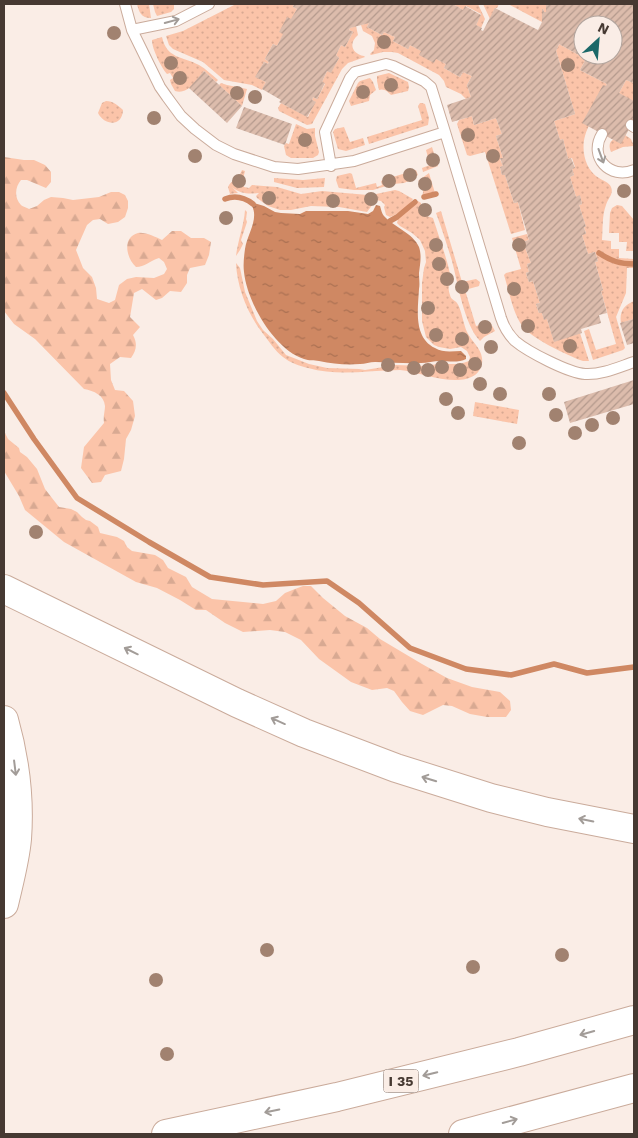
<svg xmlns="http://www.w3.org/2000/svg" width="638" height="1138" font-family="'Work Sans',sans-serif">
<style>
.grass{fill:url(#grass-dots)}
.forest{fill:url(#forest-firs)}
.water{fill:url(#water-ripples)}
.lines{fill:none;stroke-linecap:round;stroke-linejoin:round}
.stream{stroke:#cf8863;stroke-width:5.5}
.building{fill:url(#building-hatch);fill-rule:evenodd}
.service-casing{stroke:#caab9b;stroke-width:12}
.motorway-casing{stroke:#caab9b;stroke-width:30}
.service{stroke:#fff;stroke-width:10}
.motorway{stroke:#fff;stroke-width:28}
.tree{fill:#a18270}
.oneway{stroke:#a29c98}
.labels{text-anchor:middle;stroke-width:5;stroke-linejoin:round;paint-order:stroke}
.shield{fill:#faede6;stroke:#7c6f68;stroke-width:1}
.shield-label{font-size:14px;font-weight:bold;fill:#463932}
</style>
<defs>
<pattern id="grass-dots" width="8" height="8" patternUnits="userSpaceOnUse" patternTransform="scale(1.25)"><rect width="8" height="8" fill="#fbc4a9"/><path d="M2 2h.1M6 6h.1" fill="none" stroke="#d8a992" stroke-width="1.8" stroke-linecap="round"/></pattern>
<pattern id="forest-firs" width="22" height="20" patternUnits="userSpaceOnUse" patternTransform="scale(1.25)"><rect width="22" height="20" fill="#fbc4a9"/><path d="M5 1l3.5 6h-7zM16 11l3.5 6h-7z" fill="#d8a992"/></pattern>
<pattern id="water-ripples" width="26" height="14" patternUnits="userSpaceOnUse" patternTransform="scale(1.25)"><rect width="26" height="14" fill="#cf8863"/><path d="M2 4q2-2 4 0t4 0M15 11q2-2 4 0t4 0" fill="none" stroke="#aa7052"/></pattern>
<pattern id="building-hatch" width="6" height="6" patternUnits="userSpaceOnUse" patternTransform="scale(1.25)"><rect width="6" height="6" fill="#dcbcac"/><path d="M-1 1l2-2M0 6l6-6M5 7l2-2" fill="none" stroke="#b49a8d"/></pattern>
</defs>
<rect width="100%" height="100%" fill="#faede6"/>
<path class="grass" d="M137,4H149L151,18C141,18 139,12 137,4Z
M153,4H174V9L171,12L157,16L155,12Z
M236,4H282L279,9L282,4H294L293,7L297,9L277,46L273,44L265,59L269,62L268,64L264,62L256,77L266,82L262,90L252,85L224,80L203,62L173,49L169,45L166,36L183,31Z
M453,4H478L485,19L481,28L476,25L481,14L466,6L463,10Z
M483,4H499L497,8H495L490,19Z
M508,4H546V12H544L543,9H542V22Z
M368,23H369L367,27L382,35L384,32L395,37L393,41L408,49L410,45L446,64L444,68L460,77L463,72L472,76L467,85L471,97L466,99L461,94L446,87L444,81L439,75L398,53L392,52H383L371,55L370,54L374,50L375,43L372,36L363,31L361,25Z
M356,26L358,35C348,43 352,54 364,56L365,57L348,63L342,69L312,124L307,125L279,111L278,108L281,103L308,117L315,102L312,100L313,97L317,99L325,84L322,82L327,71L331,72L339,58L336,55L341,45L345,47L353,32L349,30L350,28Z
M162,37C167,59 182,56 199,65C206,69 212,75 218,80L216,82L204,71C197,80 188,95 175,91L171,84L170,80L173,78L170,73L167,74C161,67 152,49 152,40Z
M559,44L586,59L580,70L607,84L588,120L591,121C589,126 586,131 585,136C581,150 585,170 599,178C603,181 609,182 611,187C614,194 608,198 606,205C602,215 603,228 602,240L611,241V249H619V258L634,259V268H627L626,293L616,317L625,348L623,350L593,360L584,331L589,329L596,350L616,344L601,291L603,290L595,262L598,261L595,252L588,254L582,235L586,233L584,227H586L579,205L582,204L580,196L576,197L570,177L574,175L572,169L575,167L572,158L568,159L563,139L560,140L554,121L575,114L556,51Z
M389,73L408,82L409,87L408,91L391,95C388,92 384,88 379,90L377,81V76Z
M370,78L373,82L376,90L370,95L369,101L351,106L349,101L358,83L360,81Z
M626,80L634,83V110L626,109L619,93Z
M221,83L227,85L247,89L242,106L219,85Z
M106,101C113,101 119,106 123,110C122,128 104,125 98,113L102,103Z
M420,103H422L425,104L429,118L428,125L369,144L367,137L422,120L418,106Z
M472,116L474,125L496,118L502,134L496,136L503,158L500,159L503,166L500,167L502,175H505L514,203L518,202L525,230L511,234L485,152L470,156L467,155L457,124L459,120Z
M296,124L307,129L315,128V136L319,152L318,155L313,158H291L286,155L284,146L286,143L289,144Z
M344,127L350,142L363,138L365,145L346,151L338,149L333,132L335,129Z
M625,135L631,139L634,146L623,147L611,152C606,140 615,138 625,135Z
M432,147L438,166L423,172L422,168L430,165L426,150Z
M242,170L245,171L242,183L244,187L249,188L252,185L277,187L301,194L322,191L368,195L376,194L395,190L399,191L413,199C408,207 398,214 390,217L386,215L384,207L385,205L381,201L376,200L367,212L339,207L311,206L291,210H280L268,206L257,198L256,196L259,193C249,194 240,194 232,187L238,193L230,194L228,187C231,180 240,177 242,170Z
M416,170L418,175L411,180L404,183L393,184L373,190H354L339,188L338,186L336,180L337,176L350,173L352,174L356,188L376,183L377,187L382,185L381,181L386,179Z
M429,173L435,193L422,197C424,190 424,184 418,181Z
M274,178L303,180L325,178L324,187L297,188L274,182Z
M418,201L421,203V211L424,215L433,218C437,230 441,243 445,255C447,262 450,270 450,277C450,284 447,287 450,295C451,300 455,300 457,303C461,308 464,326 467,332C472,342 481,348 482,358C483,365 480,371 475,375C456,388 420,372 400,370C368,370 340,377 308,368C300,366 290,363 283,357C275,351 268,340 261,331C247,312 237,287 236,263L240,268L245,292L257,321L263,330L273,339L286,355L309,364L327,368L359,369L365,370L396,365L424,366L438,364H460L469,361L470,357L467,351L461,347L450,349L439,347L434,345L426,337L422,321V283L424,268L426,262L425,251L420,240L412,233L400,226L397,223L398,219Z
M617,205L622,206L634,220V251H626L627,242H619V233H609L610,213L612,208Z
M245,210L247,212L246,219L247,222L241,240L243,244L240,250L236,256C238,240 244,225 245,210Z
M441,211L462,282L476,279L480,282L479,286L465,290L476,326L490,322L495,331L484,337L480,341C464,324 458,284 452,261C447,245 442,229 436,213Z
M527,234L529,240L523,242L531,263L527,264L529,272L526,273L529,282L533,281L540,303L536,304L539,313H542L544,319H547L554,341L580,333L589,361H583L577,359C562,352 533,339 523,327C513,314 509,291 504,275L506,273L521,269L512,238Z
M634,301V319L621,323C619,312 624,305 634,301Z
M475,402L519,410L517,424L473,416Z"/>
<path class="forest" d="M4,157L24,160H34L45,165L51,172V182L46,188L27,180H21C15,187 14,198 21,205C22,206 27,208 29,209L37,206L44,200L51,197L63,198L73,200L99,197L111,192H119L125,195L128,201V208L125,217L118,222L108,224L100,219L93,220L87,225L76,250L83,268L92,277L96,288L97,299L109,303L115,300L119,285L127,279L136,277L154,278L164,274L167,269L164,262L159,258C149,261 145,267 136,267C126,258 122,237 138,233C146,232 155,237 162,240L172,231H181L191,238H204L211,242L209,255L205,265L190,268L187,275V283L181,292L170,291L162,298L156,300L142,289L134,293L130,317L140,327L133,335C138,344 136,351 131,358L120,357L110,364L111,380L115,390L124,391L133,401L135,416L131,430L126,439L124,459L121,471L105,475L101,482L92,483L81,468L84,447L104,423C103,416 105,411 105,406C104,395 94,391 84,389L35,339L14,324L4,311Z
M4,431L8,439L19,448L20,452L27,457L37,469L45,489L59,507L71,509L77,512L82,517L86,520L90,521L98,527L100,533L117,537L124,541L127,547L132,551L155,555L163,560L168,568L186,577L192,587L212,599L263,604L276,601L285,593L295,589L303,586H311L323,598L345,616L367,628L380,639L422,664L447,678L472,687L500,692L510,701L511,710L506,717H487L470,714L452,706L443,705L423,715L410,711L402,702L394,691L387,688L372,690L351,682L319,659L301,640L285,632L270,630L243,632L225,623L206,610H196L180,600L157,588L136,582L64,542L25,510L19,496L4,471Z"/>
<path class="water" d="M254,203L264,206L275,212L281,213L300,214L306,211H348L368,214L373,211L376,205L380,206C381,209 382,214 384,216C394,227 413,233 419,247C422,256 420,264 419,273C419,279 420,284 419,289C418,309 413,337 435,348C443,353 453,351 461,351L466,356V359C459,363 448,361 440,361C434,361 427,363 421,363C406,364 391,362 375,362C370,362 365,364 360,364C346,365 333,364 319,361C314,360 309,361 304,359C274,349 247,302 244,272C243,265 244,256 245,249C247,235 259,219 252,206Z"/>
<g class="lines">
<path class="stream" d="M424,197L436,194
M225,199C235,195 244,197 253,204
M390,221L397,217L415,202
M599,253C611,261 620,264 634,264
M4,393L34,439L77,498L149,542L210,577L263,585L327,581L359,603L410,648L466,669L511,675L554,664L587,673L634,667"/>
</g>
<path class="building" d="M294,4H453L463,10L465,6L481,15L476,25L482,28L481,30L483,31L495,8L538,30L542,22V9H543L544,12H546V4H634V83L626,80L619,93L634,101V120L621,144L582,123L603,85L606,86L607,84L580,70L586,59L559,44L556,51L575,114L554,121L560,140L563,139L568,159L571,158L575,168L572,169L574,175L570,177L576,197L580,195L582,204L579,205L586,227H584L586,234L582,235L588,254L595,252L598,261L595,262L603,290L601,291L607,313L599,315L601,323L581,329L582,333L554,342L547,319L544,320L542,313H539L536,304L540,303L533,281L529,282L526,273L529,272L527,264L531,263L523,242L529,240L518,202L514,203L505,175H502L500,167L503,166L500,158H503L496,136L502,134L496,118L474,125L472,116L452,122L447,105L471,97L467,85L472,76L463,72L460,77L444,68L446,64L436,59L434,63L419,55L421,51L410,45L408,49L393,41L395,37L384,32L382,35L367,27L369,23L350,28L349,30L353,32L345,47L341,45L336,55L339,58L331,73L327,71L322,82L325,83L317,99L313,97L312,100L316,102L307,117L279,102L281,100L262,89L266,82L255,77L264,62L268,64L269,62L265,59L273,44L277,46L283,34L279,32L287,17L291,19L297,9L293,7ZM583,25H613V55H583Z
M204,71L242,106L227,123L189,88Z
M244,107L292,124L285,145L236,128Z
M634,319V343L627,345L620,323Z
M634,380V404L570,423L564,402Z"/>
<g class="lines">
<defs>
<path id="service" d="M125,4L132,30L160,87L167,97L181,116L195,129L216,145L234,154L274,167L298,169L354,161L445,132L501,318C504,327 508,334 515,341C528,352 569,373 585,374C602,375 619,367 634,362
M132,30L176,21L209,4
M631,125L634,127
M602,134C588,157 610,180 634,170
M331,166L325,132L350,78L355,72L386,64L393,66L424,81L431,87L445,132"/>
<path id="motorway" d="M4,589L237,703L304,733L396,768L491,798L547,812L634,829
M4,720C15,759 20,799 17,839C15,861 9,882 4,904
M166,1134L337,1097L519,1052L634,1020
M463,1134L634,1088"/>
</defs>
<use href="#service" class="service-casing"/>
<use href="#motorway" class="motorway-casing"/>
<use href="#service" class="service"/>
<use href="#motorway" class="motorway"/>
</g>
<g class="tree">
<circle cx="114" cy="33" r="7"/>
<circle cx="384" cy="42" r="7"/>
<circle cx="171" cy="63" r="7"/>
<circle cx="568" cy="65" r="7"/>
<circle cx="180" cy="78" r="7"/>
<circle cx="391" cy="85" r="7"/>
<circle cx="363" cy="92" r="7"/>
<circle cx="237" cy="93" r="7"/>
<circle cx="255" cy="97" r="7"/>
<circle cx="154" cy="118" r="7"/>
<circle cx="468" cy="135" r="7"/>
<circle cx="305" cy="140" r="7"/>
<circle cx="195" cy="156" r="7"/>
<circle cx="493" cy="156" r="7"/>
<circle cx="433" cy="160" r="7"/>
<circle cx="410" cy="175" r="7"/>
<circle cx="239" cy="181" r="7"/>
<circle cx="389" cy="181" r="7"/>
<circle cx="425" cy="184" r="7"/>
<circle cx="624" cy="191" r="7"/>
<circle cx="269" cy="198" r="7"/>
<circle cx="371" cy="199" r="7"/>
<circle cx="333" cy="201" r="7"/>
<circle cx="425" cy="210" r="7"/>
<circle cx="226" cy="218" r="7"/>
<circle cx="436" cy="245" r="7"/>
<circle cx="519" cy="245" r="7"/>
<circle cx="439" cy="264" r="7"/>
<circle cx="447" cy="279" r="7"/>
<circle cx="462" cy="287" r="7"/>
<circle cx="514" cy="289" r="7"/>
<circle cx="428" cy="308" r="7"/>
<circle cx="528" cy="326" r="7"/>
<circle cx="485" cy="327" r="7"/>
<circle cx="436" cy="335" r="7"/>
<circle cx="462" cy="339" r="7"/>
<circle cx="570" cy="346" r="7"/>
<circle cx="491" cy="347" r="7"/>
<circle cx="475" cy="364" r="7"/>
<circle cx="388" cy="365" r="7"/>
<circle cx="442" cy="367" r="7"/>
<circle cx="414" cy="368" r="7"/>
<circle cx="428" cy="370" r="7"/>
<circle cx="460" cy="370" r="7"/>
<circle cx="480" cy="384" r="7"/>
<circle cx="500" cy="394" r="7"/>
<circle cx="549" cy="394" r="7"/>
<circle cx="446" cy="399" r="7"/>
<circle cx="458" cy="413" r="7"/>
<circle cx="556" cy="415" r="7"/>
<circle cx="613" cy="418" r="7"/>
<circle cx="592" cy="425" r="7"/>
<circle cx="575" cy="433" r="7"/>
<circle cx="519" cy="443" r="7"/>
<circle cx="36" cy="532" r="7"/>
<circle cx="267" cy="950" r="7"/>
<circle cx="562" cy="955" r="7"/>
<circle cx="473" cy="967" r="7"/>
<circle cx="156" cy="980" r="7"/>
<circle cx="167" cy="1054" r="7"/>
</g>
<defs><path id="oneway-shaft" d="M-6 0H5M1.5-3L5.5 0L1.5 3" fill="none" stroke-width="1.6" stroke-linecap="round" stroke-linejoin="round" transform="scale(1.25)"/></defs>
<g class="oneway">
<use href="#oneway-shaft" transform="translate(172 21) rotate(-15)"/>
<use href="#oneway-shaft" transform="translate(601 156) rotate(70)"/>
<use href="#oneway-shaft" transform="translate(131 651) rotate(-154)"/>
<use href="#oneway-shaft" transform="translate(278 721) rotate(-156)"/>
<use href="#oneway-shaft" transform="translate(15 768) rotate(83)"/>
<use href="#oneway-shaft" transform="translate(429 779) rotate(-163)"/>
<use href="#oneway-shaft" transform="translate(586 820) rotate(-168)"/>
<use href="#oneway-shaft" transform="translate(587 1033) rotate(164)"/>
<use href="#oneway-shaft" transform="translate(430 1074) rotate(166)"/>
<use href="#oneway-shaft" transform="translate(272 1111) rotate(168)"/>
<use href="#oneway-shaft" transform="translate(510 1121) rotate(-15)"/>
</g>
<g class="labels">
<rect class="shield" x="383.5" y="1069.5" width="35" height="23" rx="4"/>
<g class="shield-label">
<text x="401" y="1086">I 35</text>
</g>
</g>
<rect width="638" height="1138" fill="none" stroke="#463932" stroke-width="10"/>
<g transform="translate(598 40) rotate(26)"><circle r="24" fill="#faede6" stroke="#b2a59e"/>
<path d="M0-4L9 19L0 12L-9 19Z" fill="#1b6868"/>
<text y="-8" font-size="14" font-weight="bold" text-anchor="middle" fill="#463932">N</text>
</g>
</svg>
